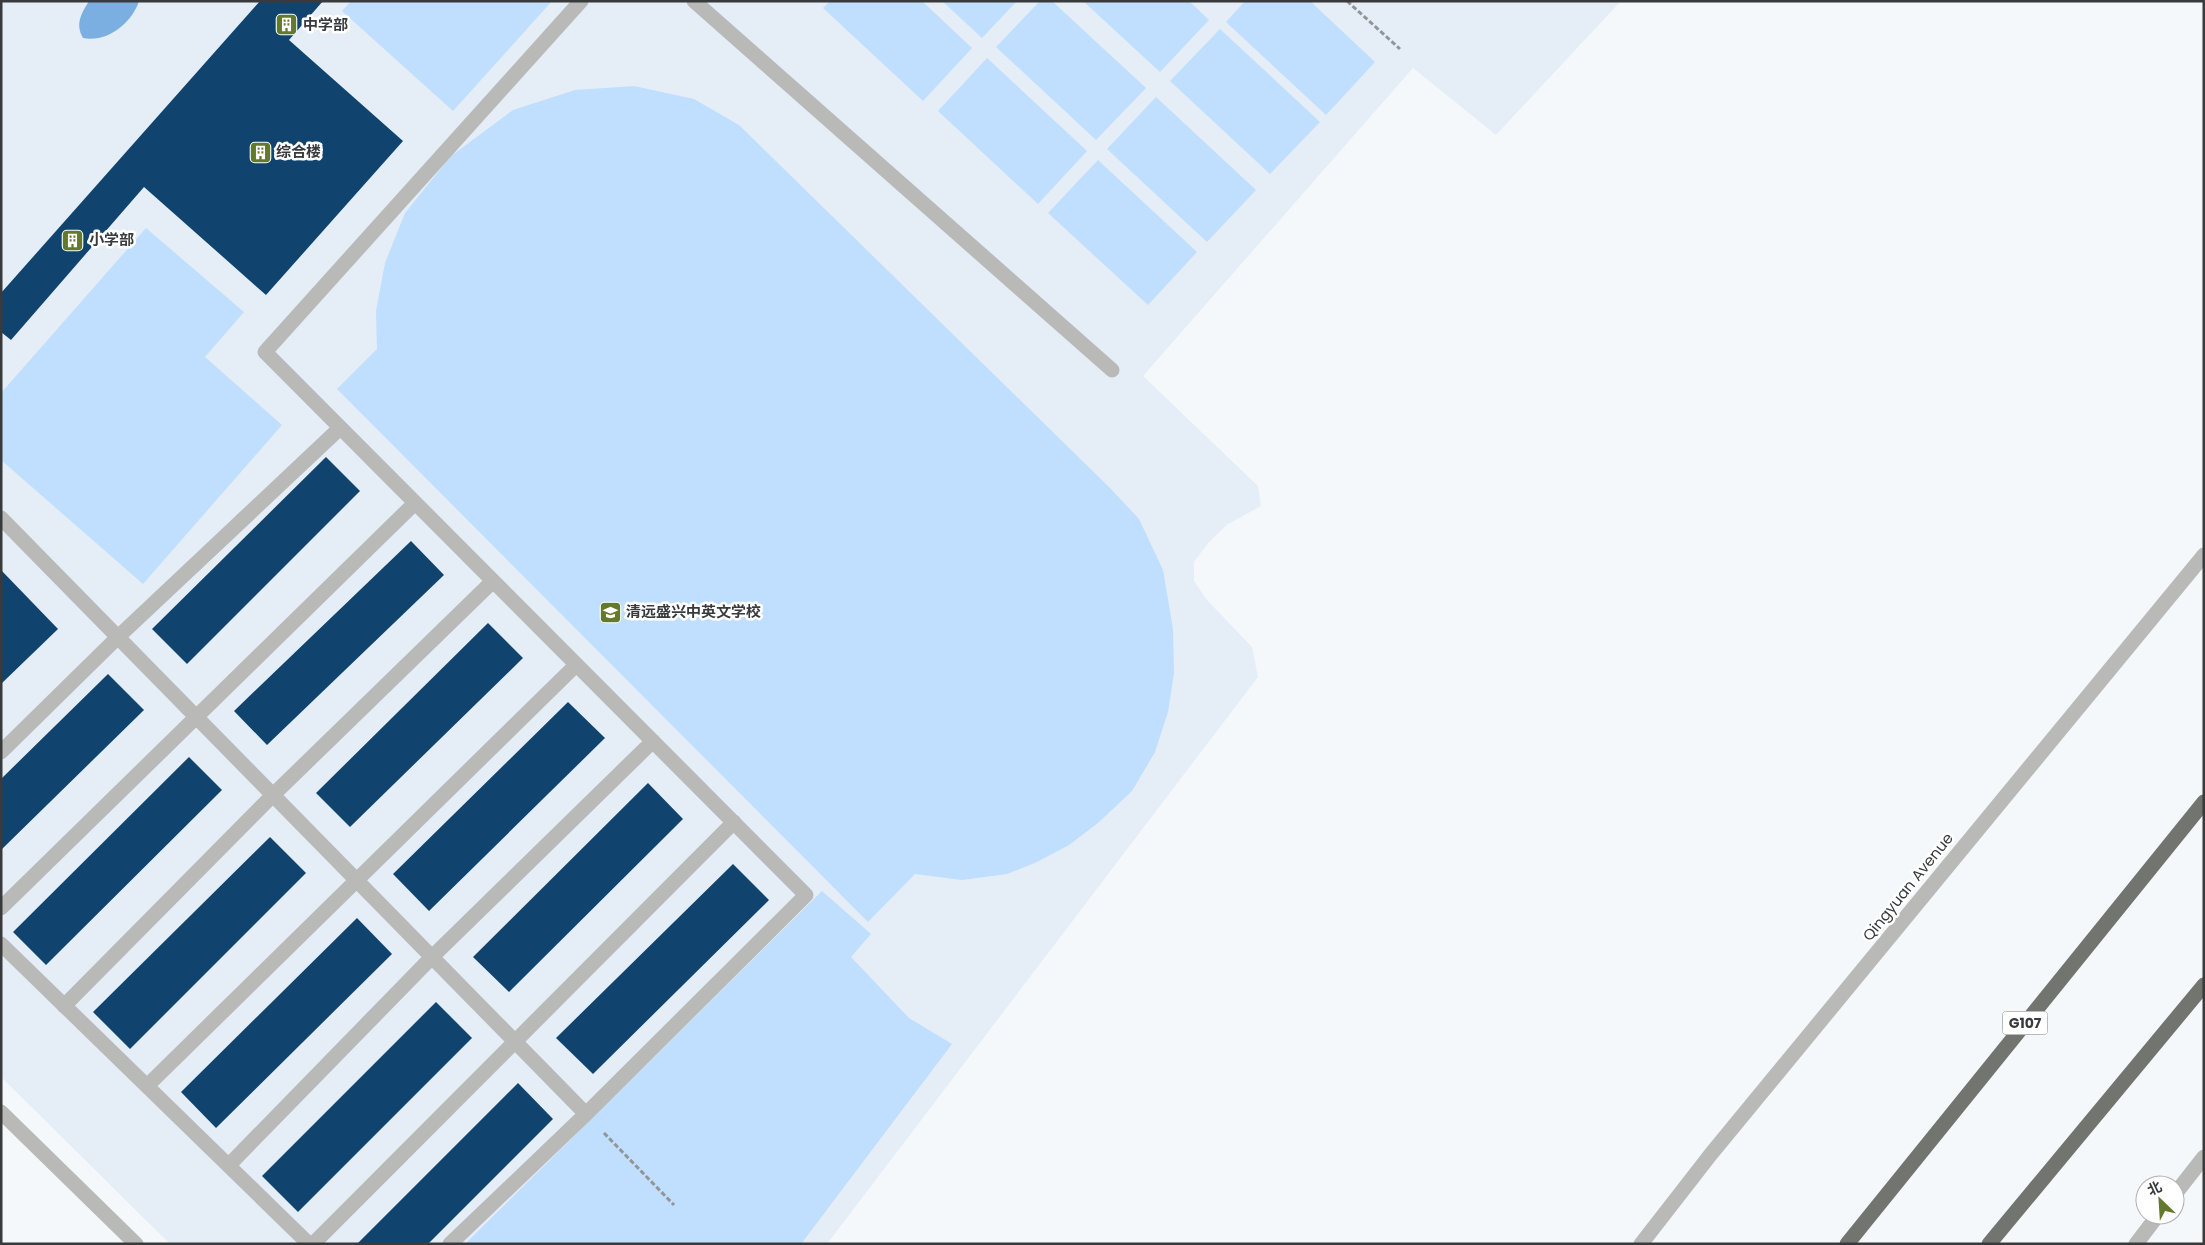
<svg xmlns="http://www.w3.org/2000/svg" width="2205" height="1245" font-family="Poppins,'Noto Sans SC',sans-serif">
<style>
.built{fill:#e5eef7}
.green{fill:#c0defd}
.water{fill:#7cafe1}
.building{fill:#10446f}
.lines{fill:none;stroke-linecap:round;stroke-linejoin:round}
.path{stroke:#939698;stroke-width:3;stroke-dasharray:5 2.5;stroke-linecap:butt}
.street{stroke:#b9bab8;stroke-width:15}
.highway{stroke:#727470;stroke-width:15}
.labels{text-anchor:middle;stroke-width:5;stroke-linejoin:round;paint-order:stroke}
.shield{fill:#fff;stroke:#747576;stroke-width:1}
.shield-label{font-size:14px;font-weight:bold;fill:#383a3b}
.poi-label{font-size:15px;font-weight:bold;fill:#383a3b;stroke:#fff;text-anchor:start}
.street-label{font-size:15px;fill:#383a3b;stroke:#fff}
</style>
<rect width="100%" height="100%" fill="#f4f8fb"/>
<path class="built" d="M1,1H1621L1496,135L1413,68L1143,376L1258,486L1261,506L1228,524L1208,543L1194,562V581L1207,600L1252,647L1258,677L827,1244H170L1,1077Z"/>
<path class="green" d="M351,1H552L453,111L342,11Z
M830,1H922L972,48L923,101L823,8Z
M942,1H1017L982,38Z
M1040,1H1052L1146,88L1096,140L996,47Z
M1083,1H1189L1209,20L1160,72Z
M1245,1H1310L1375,62L1326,115L1226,22Z
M1220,29L1320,122L1270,174L1170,81Z
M987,58L1087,151L1038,204L938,111Z
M634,86L694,99L739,125L1110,488L1139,519L1163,570L1173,629L1174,673L1168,712L1155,752L1132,791L1098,823L1069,845L1037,862L1007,874L962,880L915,874L868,922L337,389L377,349L376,311L385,263L405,213L451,156L513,110L575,90Z
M1156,97L1256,190L1207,242L1107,149Z
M1098,160L1197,252L1148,305L1048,213Z
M146,228L244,312L205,357L282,425L143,584L1,460V393Z
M822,891L871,934L851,957L909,1018L952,1044L801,1244H465Z"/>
<path class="water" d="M89,1H139C132,23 107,43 83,38C75,24 81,14 89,1Z"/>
<path class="building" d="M260,1H323L289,40L403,141L266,295L144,187L11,340L1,332V293Z
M326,457L360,491L187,664L152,629Z
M411,541L444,575L267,745L234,711Z
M1,570L58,629L1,684Z
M488,623L523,658L350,827L316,793Z
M108,674L144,710L1,850V779Z
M568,702L605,738L429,911L393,874Z
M189,757L222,790L46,965L13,932Z
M648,783L683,819L509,992L473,957Z
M270,837L306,873L130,1049L93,1012Z
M733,864L769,900L593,1074L556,1038Z
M357,918L392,954L216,1128L181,1092Z
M436,1002L472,1038L298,1212L262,1176Z
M518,1083L553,1119L428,1244H357Z"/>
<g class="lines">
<path class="path" d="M1347,1L1400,49
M604,1133L674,1205"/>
<path class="street" d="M694,1L1112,370
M1,518L586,1114
M1,752L118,637L340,428
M1,908L415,503
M1,944L309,1244
M64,1006L273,795L493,581
M147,1086L576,665
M1,1112L136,1244
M229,1165L432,957L653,741
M2175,1194L2204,1157
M313,1244L734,822
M450,1244L586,1114L806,895L265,352L581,1
M1641,1244L1711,1154L2204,555
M2136,1244L2158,1215"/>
<path class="highway" d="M1847,1244L2204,802
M1989,1244L2204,985"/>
</g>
<defs>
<symbol id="building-square" viewBox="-11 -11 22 22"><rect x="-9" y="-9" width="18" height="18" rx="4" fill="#63792b" stroke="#fff"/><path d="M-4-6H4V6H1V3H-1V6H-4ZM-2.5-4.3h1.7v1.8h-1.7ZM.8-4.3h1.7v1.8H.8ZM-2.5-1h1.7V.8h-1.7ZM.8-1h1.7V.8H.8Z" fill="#fff"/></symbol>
<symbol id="school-square" viewBox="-11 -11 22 22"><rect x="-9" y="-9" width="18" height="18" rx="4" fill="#63792b" stroke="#fff"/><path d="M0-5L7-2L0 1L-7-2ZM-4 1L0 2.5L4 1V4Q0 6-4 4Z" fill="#fff"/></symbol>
</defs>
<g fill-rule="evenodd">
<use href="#building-square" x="274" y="12" width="25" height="25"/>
<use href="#building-square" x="248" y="140" width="25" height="25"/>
<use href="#building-square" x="60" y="228" width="25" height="25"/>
<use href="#school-square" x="598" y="600" width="25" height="25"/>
</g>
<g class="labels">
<rect class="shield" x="2002.5" y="1011.5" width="45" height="23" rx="4"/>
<g class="shield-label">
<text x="2025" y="1028">G107</text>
</g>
<g class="poi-label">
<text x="303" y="30">中学部</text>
<text x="276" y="157">综合楼</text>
<text x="89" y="245">小学部</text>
<text x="626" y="617">清远盛兴中英文学校</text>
</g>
<g class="street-label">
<text transform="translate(1908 887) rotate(-51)" y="5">Qingyuan Avenue</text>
</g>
</g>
<rect width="2205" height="1245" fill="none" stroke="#383a3b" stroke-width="5"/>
<g transform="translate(2160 1200) rotate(335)"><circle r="24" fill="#ffffff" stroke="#afb0b1"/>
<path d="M0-4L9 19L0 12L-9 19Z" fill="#63792b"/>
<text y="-8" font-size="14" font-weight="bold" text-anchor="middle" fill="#383a3b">北</text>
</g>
</svg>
